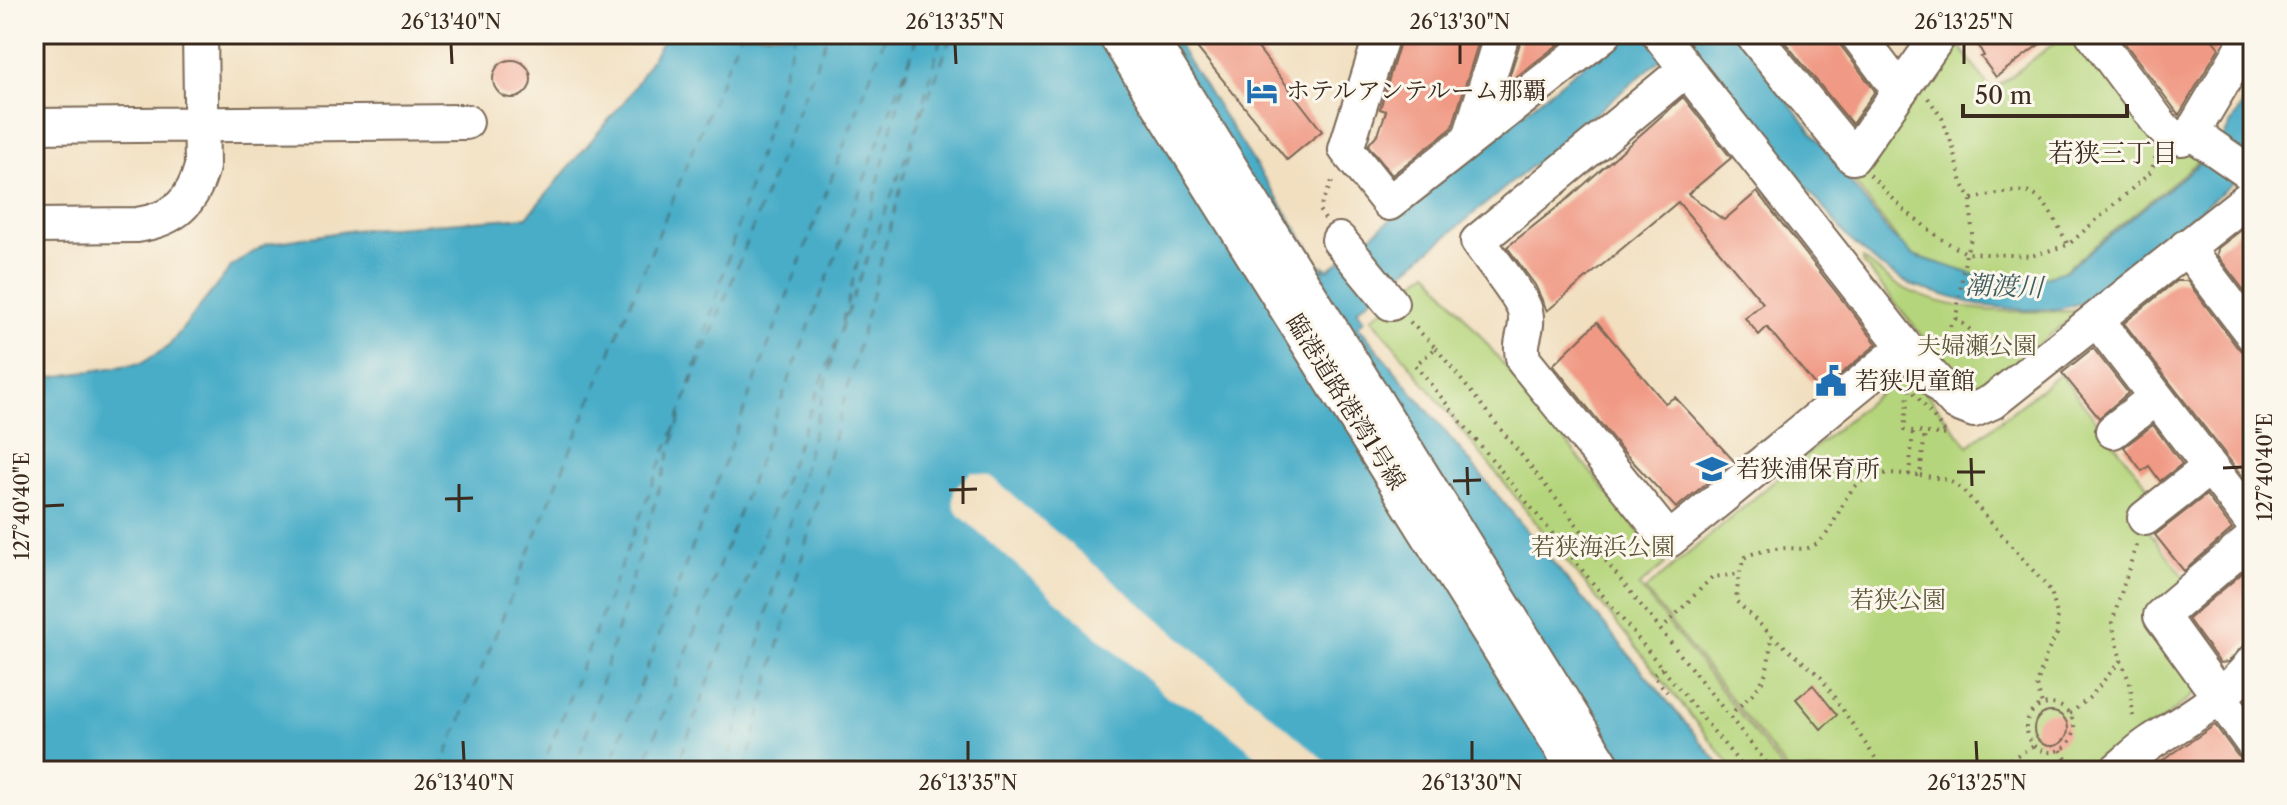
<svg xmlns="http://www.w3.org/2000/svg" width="2287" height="805" font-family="'Libre Caslon Text','Noto Serif JP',serif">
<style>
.green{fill:#b5d57c;stroke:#78804d;stroke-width:2}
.water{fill:#48adc8;stroke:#426c73;stroke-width:2}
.pier{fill:#f1dfc0}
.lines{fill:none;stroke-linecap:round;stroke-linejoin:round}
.ferry{stroke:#405e62;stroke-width:2;stroke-dasharray:10 8;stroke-linecap:butt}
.building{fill:#f09984}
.minor-casing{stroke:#7b6957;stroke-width:38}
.path{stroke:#7b6957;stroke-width:4;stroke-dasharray:2 6;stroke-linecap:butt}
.minor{stroke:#fff;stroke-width:34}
.ticks{fill:none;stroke:#3b2a1e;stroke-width:3}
.labels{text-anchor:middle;stroke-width:6;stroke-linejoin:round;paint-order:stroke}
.poi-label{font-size:24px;fill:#3b2a1e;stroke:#fbf7ec;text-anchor:start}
.park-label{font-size:24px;fill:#5a5536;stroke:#fbf7ec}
.street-label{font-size:24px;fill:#3b2a1e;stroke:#fbf7ec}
.neighbourhood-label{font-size:26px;fill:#3b2a1e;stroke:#fbf7ec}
.water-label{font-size:26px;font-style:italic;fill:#405e62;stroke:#fbf7ec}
.neatline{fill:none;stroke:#3b2a1e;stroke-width:3}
.ticks-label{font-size:20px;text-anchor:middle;fill:#3b2a1e}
</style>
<rect width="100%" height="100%" fill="#fbf7ec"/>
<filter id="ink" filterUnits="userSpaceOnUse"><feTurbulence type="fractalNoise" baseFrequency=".0125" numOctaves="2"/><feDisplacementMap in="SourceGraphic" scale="16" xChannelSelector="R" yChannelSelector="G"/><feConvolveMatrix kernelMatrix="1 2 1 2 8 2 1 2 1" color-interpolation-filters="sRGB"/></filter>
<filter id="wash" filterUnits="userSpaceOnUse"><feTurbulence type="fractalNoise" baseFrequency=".006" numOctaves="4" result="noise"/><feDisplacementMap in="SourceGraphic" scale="32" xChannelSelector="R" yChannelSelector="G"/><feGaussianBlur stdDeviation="1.8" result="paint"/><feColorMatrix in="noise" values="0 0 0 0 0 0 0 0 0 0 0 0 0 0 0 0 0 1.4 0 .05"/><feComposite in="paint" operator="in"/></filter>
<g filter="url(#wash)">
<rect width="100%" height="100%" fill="#f1dfc0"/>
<path class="green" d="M1951,34L1992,91L2066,34H2074L2160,142L2184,147L2204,157L2061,273L2038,279L1975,275L1913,255L1900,243L1852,179Z
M1863,259C1874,267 1886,278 1898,285C1951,315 2019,313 2078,311V313L1978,392L1965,390L1863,263Z
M1428,271L1665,564L1639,586L1784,771H1735L1372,318Z
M2060,374L2158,499L2137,516L2191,585L2153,618L2198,691L2098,771H1788L1645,590L1895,380L1917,381L1968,446Z"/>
<path class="water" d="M667,34H1171L1324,271V266L1328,270L1622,34H1736L1891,235L1913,255L1975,275L2037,279L2065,271L2216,150L2253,86V163L2249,170L2088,301L2059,309L2024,310L1978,305L1913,286L1880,266L1848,238L1691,46L1678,45L1357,310L1364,320L1358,326L1725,771H34V380L142,363L168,347L232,266L266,244L353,230L527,217L628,97Z"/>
<path class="pier" d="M971,472L990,476L1337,771H1276L1203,712L1168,698L957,513L953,502L954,490Z"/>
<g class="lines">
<path class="ferry" d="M914,44L917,34
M919,117L942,34
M842,323L908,66
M690,385L795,34
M440,771L740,34
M541,771L828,34
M575,771L681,415
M608,771L886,34
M642,771L919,34
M675,771L952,34
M726,771L836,345
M745,771L913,142"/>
</g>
<g id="blocks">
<path class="building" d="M1186,34H1247L1322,131L1287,160Z
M1406,34H1481L1452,128L1392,175L1368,145L1379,132L1386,111L1380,109L1400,42L1403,43Z
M1521,34H1572L1507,84L1521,40Z
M1778,34H1837L1841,46L1875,91L1852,124Z
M1990,34H2053L1996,77L1981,57L1984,56L1978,45Z
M2118,34H2208L2219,48L2179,115Z
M493 79a19 19 0 1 1 38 0a19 19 0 1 1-38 0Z
M1683,97L1731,158L1688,194L1724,220L1757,192L1877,344L1820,391L1767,327L1759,335L1745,318L1763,303L1678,202L1547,311L1535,285L1507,247L1570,197Z
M2253,221V302L2217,255L2218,248Z
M2176,281H2187L2237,347L2247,354L2253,363V490L2124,323Z
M1597,322L1665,403L1675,397L1734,461L1676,508L1622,450L1553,365Z
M2093,348L2128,393L2099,418L2062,373Z
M2153,425L2182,464L2160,481L2149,466L2142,471L2124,447Z
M2206,495L2232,529L2184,571L2155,535Z
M2253,564V642L2245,644L2228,662L2220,663L2188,619Z
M1813,685L1837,715L1821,729L1796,699Z
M2034 729a17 17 0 1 1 34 0a17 17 0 1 1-34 0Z
M2215,725L2237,755L2244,761L2253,763V771H2147Z"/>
</g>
</g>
<g filter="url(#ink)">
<use href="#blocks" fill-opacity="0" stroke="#7b6957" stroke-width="2"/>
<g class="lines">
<defs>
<path id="minor" d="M1115,34L1576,771
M1147,34L1606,771
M1382,34L1346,149L1389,203L1604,34
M1659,34L1905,347L1956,403L1974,410L1992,402L2253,195
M1752,34L1853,157L1940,34
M1857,34L1900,91
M2093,34L2162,127L2170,135L2182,138L2192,133L2251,34
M1686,69L1478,241C1488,256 1522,297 1525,311C1530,332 1517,339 1524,361L1669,540L1905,347
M34,126L466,122
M2192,133L2253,175
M1470,138L1502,34
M34,226L137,225C175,219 192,203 202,167L200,34
M1339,240L1391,303
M2186,247L2253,335
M2097,320L2253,523
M2113,431L2156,397
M2145,518L2210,467
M2253,538L2161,616L2253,743
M2116,771C2127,762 2138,751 2150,743C2185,720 2228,697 2253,662"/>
</defs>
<use href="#minor" class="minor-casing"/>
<path class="path" d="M1928,98L1942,118L1953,147L1962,183L1971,199L1972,236L1966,253L1956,318L1937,343
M1870,175L1903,209L1941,239L1966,253L2031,256L2068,245L2151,172L2156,156
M1972,199C2036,186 2037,184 2068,245
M1325,219L1319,210L1334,177
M1956,318L2003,357
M1410,322L1436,348L1415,365L1746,771
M1436,348L1773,771
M1909,386L1947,435L1904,430Z
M1909,475L1913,431
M1920,475L1948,480L1963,490L2051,591L2057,614V634L2046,655L2037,685L2042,705
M1666,625L1712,577L1739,574
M2121,660L2131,686L2133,720
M1662,668L1653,675L1667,692
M2026 728a24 24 0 1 1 48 0a24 24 0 1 1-48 0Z
M1734,711C1766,682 1768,678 1771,635
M2070,714L2090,697L2121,660L2112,623L2137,542
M2061,750L2073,771
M1884,771L1820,676L1771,635L1736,601L1739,574L1744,558C1755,551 1773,549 1786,548C1795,548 1803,550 1811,547C1845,530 1833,483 1882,474C1894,472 1908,475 1920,475L1925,433
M1989,771L2034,746"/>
<use href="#minor" class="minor"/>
</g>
</g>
<path class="ticks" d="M451,44L452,64M955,44L956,64M1460,44V64M1964,44V64M1971,458L1972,486M1467,467L1468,495M2223,468L2243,467M1957,472H1985M963,476V504M1453,481L1481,480M459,484V512M949,490L977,489M445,499L473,498M44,506L64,505M463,741L464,761M968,741V761M1472,741V761M1976,741L1977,761"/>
<defs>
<symbol id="hotel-bare" viewBox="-9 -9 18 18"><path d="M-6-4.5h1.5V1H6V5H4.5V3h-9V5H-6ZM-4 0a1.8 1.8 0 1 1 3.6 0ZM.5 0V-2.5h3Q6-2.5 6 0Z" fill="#1f6fb2" stroke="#fbf7ec" stroke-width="2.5" paint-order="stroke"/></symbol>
<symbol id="civic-bare" viewBox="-9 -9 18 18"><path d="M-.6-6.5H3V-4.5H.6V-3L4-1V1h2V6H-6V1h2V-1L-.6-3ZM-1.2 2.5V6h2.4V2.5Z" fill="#1f6fb2" stroke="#fbf7ec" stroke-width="2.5" paint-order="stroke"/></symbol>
<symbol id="school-bare" viewBox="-9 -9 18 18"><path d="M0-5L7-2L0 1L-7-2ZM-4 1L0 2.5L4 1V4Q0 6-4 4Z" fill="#1f6fb2" stroke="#fbf7ec" stroke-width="2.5" paint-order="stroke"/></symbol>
</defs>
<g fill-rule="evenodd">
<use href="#hotel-bare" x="1240" y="69" width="44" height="44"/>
<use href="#civic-bare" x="1809" y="359" width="44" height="44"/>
<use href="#school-bare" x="1690" y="447" width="44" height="44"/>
</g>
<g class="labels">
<g class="poi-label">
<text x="1286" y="99">ホテルアンテルーム那覇</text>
<text x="1855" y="389">若狭児童館</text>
<text x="1736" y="477">若狭浦保育所</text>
</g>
<g class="park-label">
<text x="1977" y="354">夫婦瀬公園</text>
<text x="1603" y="555">若狭海浜公園</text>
<text x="1898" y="608">若狭公園</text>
</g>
<g class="street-label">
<text transform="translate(1346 402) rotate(58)" y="8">臨港道路港湾1号線</text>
</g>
<g class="neighbourhood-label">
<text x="2113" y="162">若狭三丁目</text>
</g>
<g class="water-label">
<text transform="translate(2004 286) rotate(2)" y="9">潮渡川</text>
</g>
</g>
<rect width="2287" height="805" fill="none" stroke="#fbf7ec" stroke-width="88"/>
<path d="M1963 104v12h164v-12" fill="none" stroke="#3b2a1e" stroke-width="4"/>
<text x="1975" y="104" font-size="24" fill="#3b2a1e" stroke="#fbf7ec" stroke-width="6" paint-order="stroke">50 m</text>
<rect x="44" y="44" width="2199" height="717" class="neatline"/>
<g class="ticks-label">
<text x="451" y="29">26°13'40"N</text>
<text x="955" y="29">26°13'35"N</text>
<text x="1460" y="29">26°13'30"N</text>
<text x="1964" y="29">26°13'25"N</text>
<text transform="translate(2265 467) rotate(-90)" y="7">127°40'40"E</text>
<text transform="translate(22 506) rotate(-90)" y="7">127°40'40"E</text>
<text x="464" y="790">26°13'40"N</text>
<text x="968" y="790">26°13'35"N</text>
<text x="1472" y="790">26°13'30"N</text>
<text x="1977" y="790">26°13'25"N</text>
</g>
</svg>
